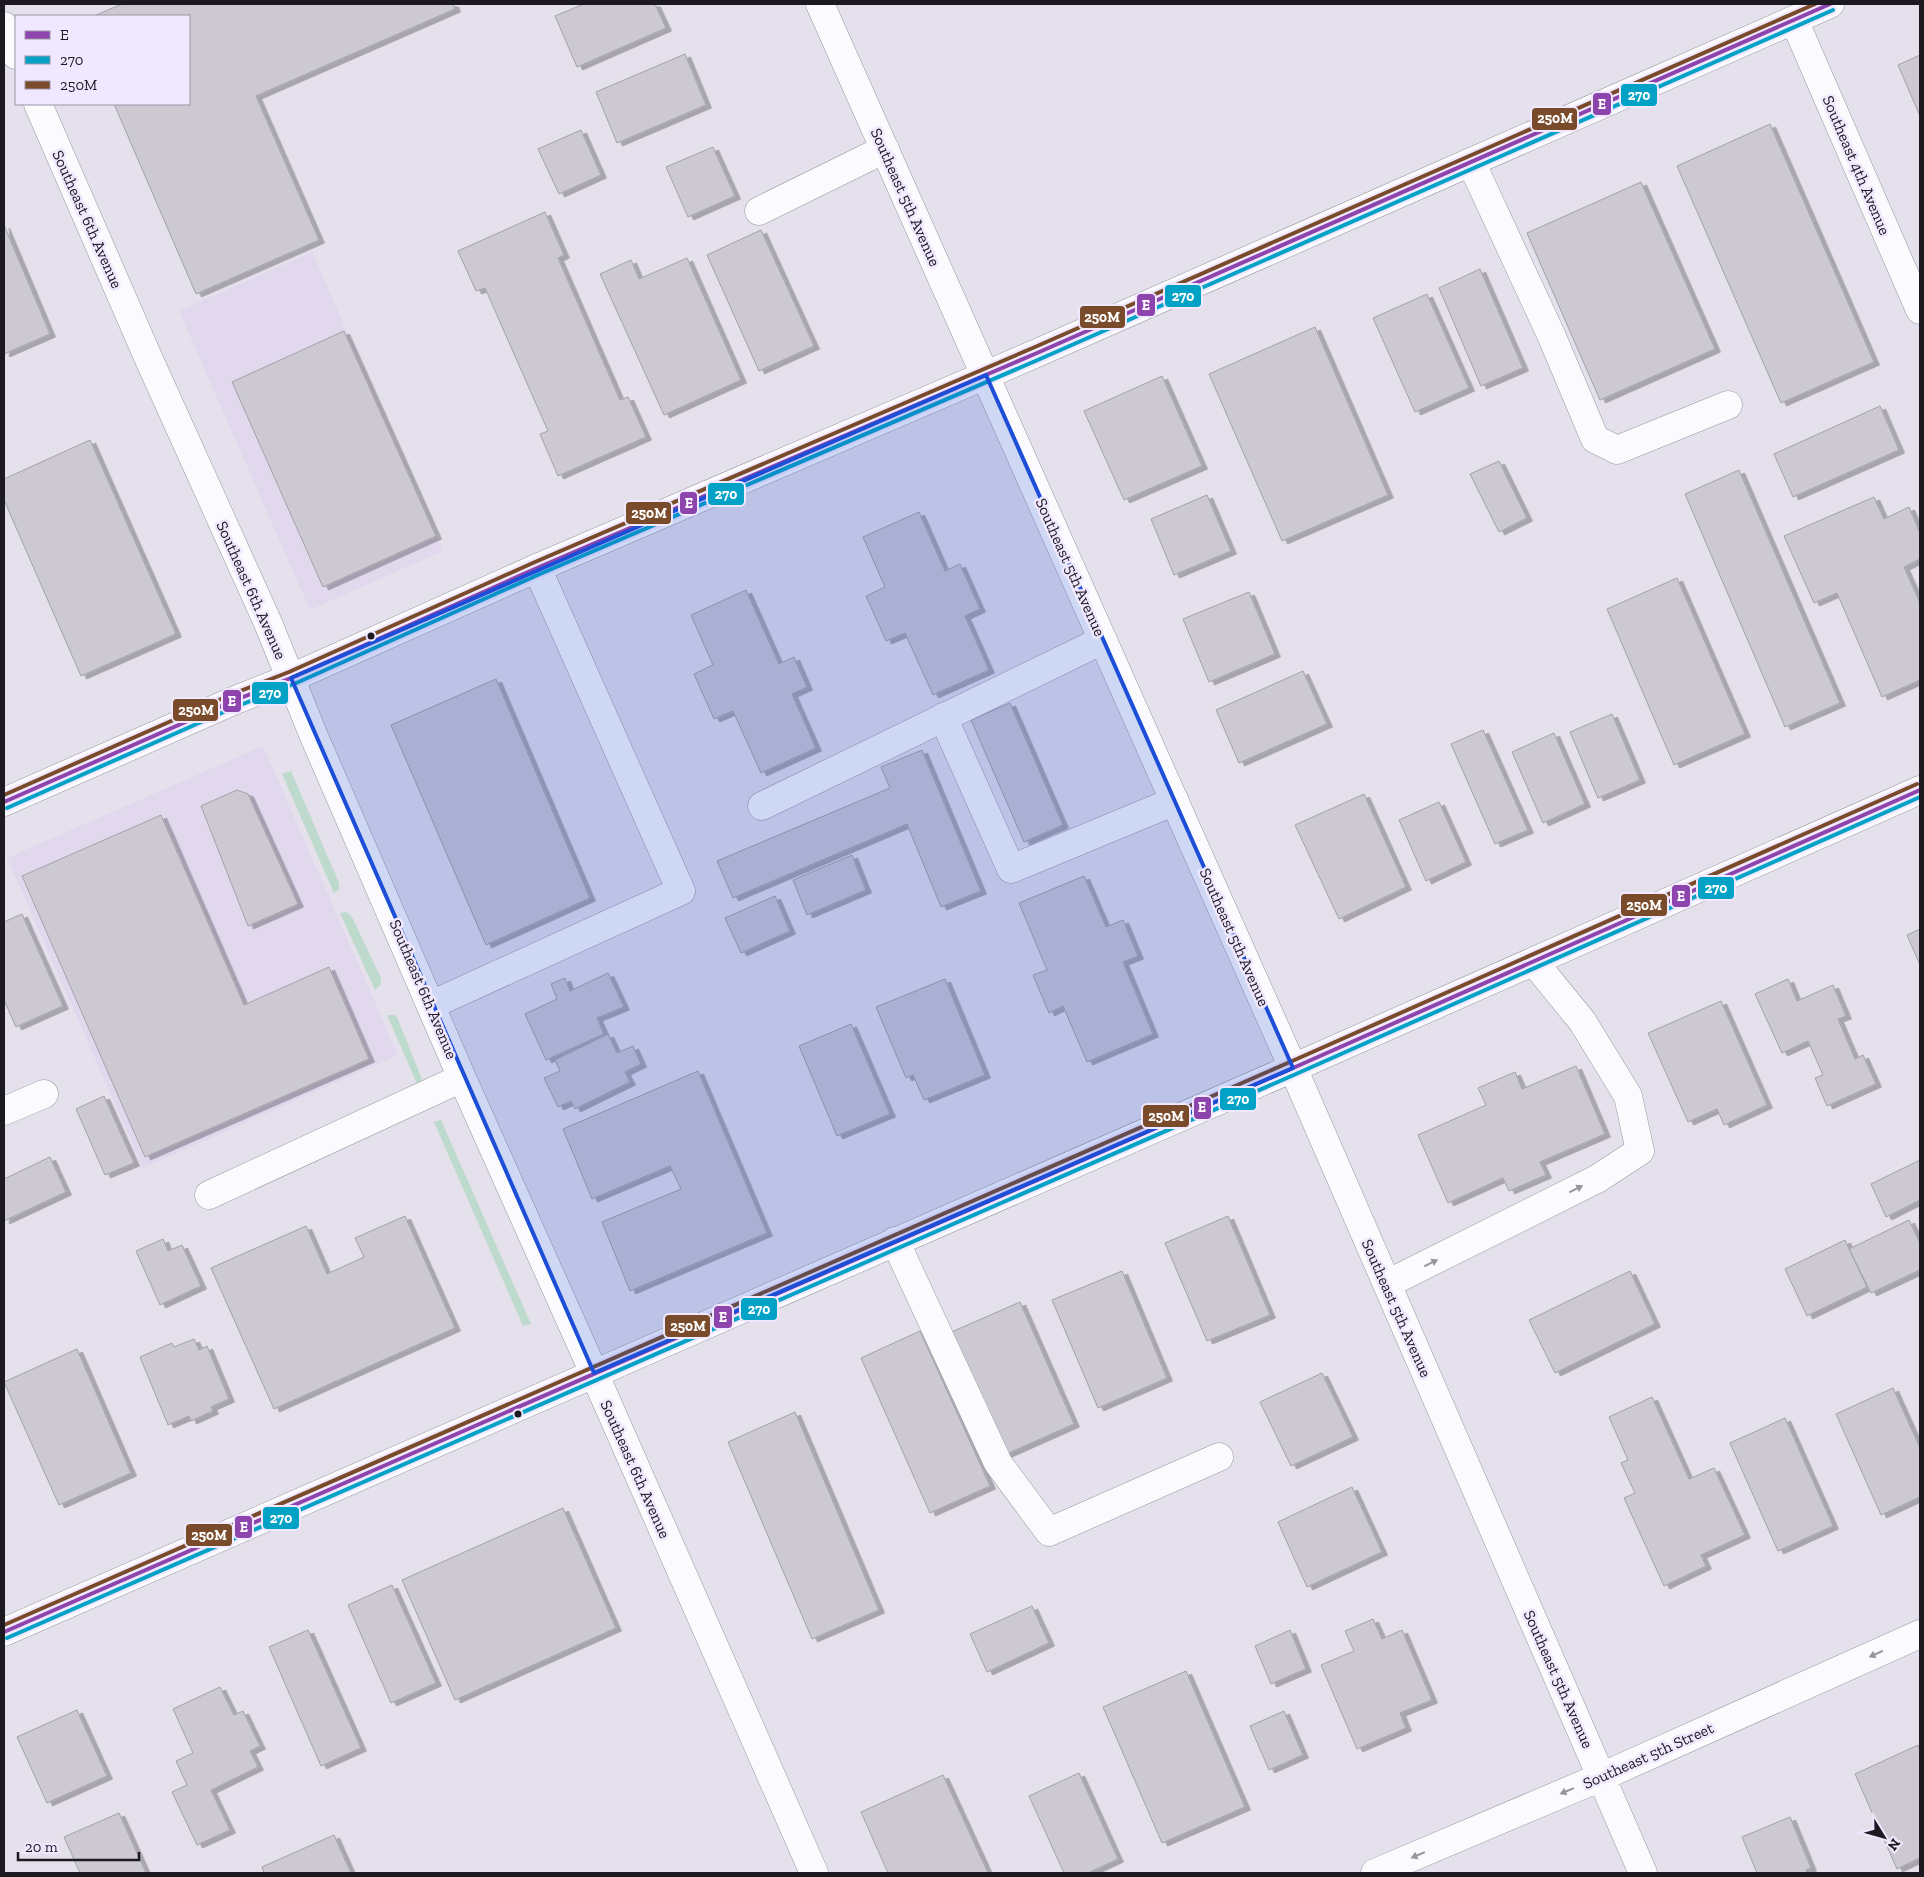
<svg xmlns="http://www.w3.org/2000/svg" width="1924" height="1877" font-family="'Zilla Slab',serif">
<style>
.built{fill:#e1d8ee}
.green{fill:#bedacc}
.building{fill:#ccc9d2;stroke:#a3a0a9;filter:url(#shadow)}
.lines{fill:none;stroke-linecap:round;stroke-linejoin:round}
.minor-casing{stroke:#9b97a1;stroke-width:29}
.major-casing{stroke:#9b97a1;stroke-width:29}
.minor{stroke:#fbfafc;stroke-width:28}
.major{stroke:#fbfafc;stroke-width:28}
.bus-1-casing{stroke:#f0e8fe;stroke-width:8}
.bus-2-casing{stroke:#f0e8fe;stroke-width:8}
.bus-3-casing{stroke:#f0e8fe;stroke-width:8}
.bus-1{stroke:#8e44ad;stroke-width:4}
.bus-2{stroke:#01a2c5;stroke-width:4}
.bus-3{stroke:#7a4b2a;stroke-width:4}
.oneway{fill:#979599}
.marked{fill:#1d4ed8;fill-opacity:0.2;stroke:#1d4ed8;stroke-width:4;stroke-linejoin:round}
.bus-dot{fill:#1c1921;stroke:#f0e8fe;stroke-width:2}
.labels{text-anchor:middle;stroke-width:5;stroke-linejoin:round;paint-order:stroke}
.street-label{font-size:16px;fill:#1c1921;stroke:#f0e8fe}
.line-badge{stroke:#f0e8fe;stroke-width:2}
.badge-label{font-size:14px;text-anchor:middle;font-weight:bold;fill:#fff}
</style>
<defs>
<filter id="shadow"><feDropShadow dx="5.5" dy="3" stdDeviation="0" flood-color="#0004"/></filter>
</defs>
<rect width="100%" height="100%" fill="#e4e0ec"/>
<path class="built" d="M312,252L443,551L310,610L179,311Z
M263,746L398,1055L143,1168L7,858Z"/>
<path class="green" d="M291,771L339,883V890L334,893L282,774Z
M347,912L353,919L381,978V984L375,990L340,913Z
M387,1015H394L397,1017L422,1079V1082L418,1086Z
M441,1120L531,1324L523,1326L434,1122Z"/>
<path class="building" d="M122,4H453L455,9L256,96L319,240L196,294L114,104H189V16H94Z
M584,4H655L666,28L577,67L555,16Z
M685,54L706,105L617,143L596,92Z
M1920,55V116L1898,65Z
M1770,124L1874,362L1781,403L1677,166Z
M581,130L601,175L559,194L538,149Z
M713,147L735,196L688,217L666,167Z
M1641,182L1715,349L1600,400L1527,233Z
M545,212L564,255L558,258L620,400L628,397L646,437L558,476L540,434L548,431L485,288L476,291L458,251Z
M4,225L50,334L4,354Z
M761,230L814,346L759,371L707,255Z
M687,258L741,380L664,415L600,274L631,260L639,279Z
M1480,269L1523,368L1481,386L1439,288Z
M1427,294L1469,388L1415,412L1373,318Z
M1315,327L1388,495L1282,541L1209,374Z
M344,331L436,536L323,587L232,382Z
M1162,376L1202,466L1124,500L1084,411Z
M1880,406L1899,450L1793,497L1774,454Z
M90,440L176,634L81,676L4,500V479Z
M1499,461L1527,518L1499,532L1470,474Z
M1739,470L1840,703L1785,727L1685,494Z
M1207,495L1231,551L1174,575L1151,519Z
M1874,497L1884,519L1909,507L1920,533V559L1904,567L1920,603V680L1882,697L1837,593L1814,603L1784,536Z
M919,512L945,571L960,564L980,609L965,616L989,670L933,695L905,633L886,641L866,596L885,587L863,537Z
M1677,578L1745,734L1674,765L1607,609Z
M746,590L779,664L794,657L807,687L792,694L816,748L761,773L733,711L714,719L694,674L713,665L691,615Z
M1249,592L1275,654L1209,682L1183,619Z
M1303,671L1327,724L1239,763L1216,710Z
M496,679L590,898L486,945L391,725Z
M1010,703L1063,825L1024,842L971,720Z
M1612,714L1640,780L1598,798L1570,732Z
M1483,730L1528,830L1495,844L1451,744Z
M1554,733L1585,804L1543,823L1512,752Z
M922,750L981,891L941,907L907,824L733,898L717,861L890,788L881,767Z
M237,790L248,794L298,904L248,926L201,806Z
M1364,794L1406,887L1339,919L1295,825Z
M1439,802L1466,862L1426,881L1399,820Z
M161,815L244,1005L329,967L369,1059L145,1157L22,876Z
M852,855L866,890L807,915L793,880Z
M1084,876L1106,927L1123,920L1138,956L1123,962L1153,1034L1087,1062L1063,1006L1049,1013L1033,975L1047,970L1019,903Z
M775,896L790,931L741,953L725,918Z
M22,914L63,1006L16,1027L4,1000V922Z
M1920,929V965L1907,935Z
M608,973L624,1007L597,1018L604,1034L546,1060L525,1014L557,999L551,984L565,978L570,991Z
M945,979L985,1075L924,1100L913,1075L906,1078L876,1007Z
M1788,979L1797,1001L1833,985L1846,1016L1838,1019L1855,1059L1863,1055L1876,1084L1827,1106L1815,1078L1823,1075L1808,1041L1782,1053L1755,994Z
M1721,1001L1767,1105L1724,1125L1717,1109L1688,1122L1648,1033Z
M851,1024L890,1114L837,1136L799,1046Z
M608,1034L617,1053L633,1046L641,1064L625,1072L630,1082L575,1109L571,1101L558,1107L544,1078L560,1071L555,1060Z
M1576,1066L1605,1134L1540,1162L1546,1175L1509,1191L1503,1178L1448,1203L1418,1135L1486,1105L1478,1088L1515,1072L1522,1089Z
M698,1071L767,1233L630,1291L602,1222L681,1189L670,1166L592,1199L563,1129Z
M104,1096L134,1163L105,1175L76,1109Z
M50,1157L66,1192L4,1221V1179Z
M1920,1160V1200L1886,1217L1871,1184Z
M405,1216L455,1328L274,1409L211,1268L306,1226L327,1274L364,1257L355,1238Z
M1228,1216L1270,1315L1207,1341L1165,1243Z
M1909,1220L1920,1243V1270L1871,1293L1849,1249Z
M163,1239L168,1251L182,1245L201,1286L160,1305L136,1251Z
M1845,1240L1867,1287L1807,1316L1785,1269Z
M1122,1271L1167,1378L1098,1408L1052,1300Z
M1630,1271L1655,1324L1555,1373L1529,1320Z
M1020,1302L1074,1424L1002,1456L947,1334Z
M920,1331L990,1486L930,1513L861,1358Z
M194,1339L199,1350L207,1346L229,1399L211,1407L213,1411L191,1421L189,1416L168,1425L140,1357L172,1343L174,1347Z
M77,1349L131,1473L59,1505L4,1382Z
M1322,1373L1353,1437L1291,1466L1260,1402Z
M1893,1388L1920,1448V1497L1881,1515L1836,1414Z
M1652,1397L1689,1479L1714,1468L1745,1535L1701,1555L1706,1566L1664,1586L1624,1498L1635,1493L1621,1463L1628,1460L1609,1417Z
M795,1412L879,1610L812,1639L728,1442Z
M1785,1418L1833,1526L1778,1551L1730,1443Z
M1352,1487L1382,1552L1307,1587L1278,1522Z
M563,1508L616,1628L455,1700L402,1580Z
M392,1585L436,1683L391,1703L348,1605Z
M1032,1606L1049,1643L987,1672L970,1634Z
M1373,1619L1382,1639L1402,1630L1432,1700L1400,1713L1406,1728L1357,1749L1321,1665L1354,1651L1345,1631Z
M308,1630L361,1748L321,1766L269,1647Z
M1290,1630L1306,1669L1271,1684L1255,1646Z
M1186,1671L1245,1807L1162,1843L1103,1707Z
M220,1687L234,1715L243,1711L260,1746L250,1751L258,1767L211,1790L230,1830L197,1845L172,1792L187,1785L176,1761L193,1753L173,1709Z
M77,1710L107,1776L47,1803L17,1737Z
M1284,1711L1303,1755L1269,1770L1250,1726Z
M1918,1745L1920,1751V1858L1897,1869L1855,1774Z
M1079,1773L1118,1859L1088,1873H1064L1029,1796Z
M943,1775L988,1873H888L861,1812Z
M119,1813L146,1873H80L64,1837Z
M1790,1817L1811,1868L1806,1870L1807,1873H1757L1742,1837Z
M334,1835L351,1873H264L262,1867Z"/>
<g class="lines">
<defs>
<path id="minor" d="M820,4L1293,1068L1643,1873
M1794,20L1920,310
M4,26L16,55
M38,104L147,355L268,623L313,734L462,1078L594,1373L814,1873
M1471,162L1552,337L1595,439L1617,450L1728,405
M759,211L885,149
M943,717L1011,869L1175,801
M762,806L1103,640
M431,1005L681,891L537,568
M4,1111L44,1094
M209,1195L462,1078
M895,1241L998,1463L1049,1532L1219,1457
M1387,1284L1597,1179L1640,1151L1628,1096L1582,1021L1534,962
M1375,1873L1601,1777L1920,1634"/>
<path id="major" d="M4,802L233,701L291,678L537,568L1037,353L1830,4
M4,1632L1293,1068L1920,790"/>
</defs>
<use href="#minor" class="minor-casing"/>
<use href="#major" class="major-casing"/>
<use href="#minor" class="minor"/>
<use href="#major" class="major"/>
<defs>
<path id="bus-1" d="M4,802L233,701L291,678L537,568L1037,353L1830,4
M4,1632L1293,1068L1920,790"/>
<path id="bus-2" d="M7,808L235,707L294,684L540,574L1040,359L1833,10
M7,1638L1296,1074L1920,797"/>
<path id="bus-3" d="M4,795L230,695L289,672L535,562L1035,347L1815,4
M4,1625L1290,1062L1917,784"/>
</defs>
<use href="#bus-1" class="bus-1-casing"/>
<use href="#bus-2" class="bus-2-casing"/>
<use href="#bus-3" class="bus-3-casing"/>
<use href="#bus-1" class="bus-1"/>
<use href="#bus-2" class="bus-2"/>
<use href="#bus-3" class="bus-3"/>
</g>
<defs><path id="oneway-solid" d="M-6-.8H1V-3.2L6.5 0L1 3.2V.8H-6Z" transform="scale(1.25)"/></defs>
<g class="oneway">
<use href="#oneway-solid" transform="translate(1576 1189) rotate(-27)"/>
<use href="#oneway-solid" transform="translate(1431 1263) rotate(-26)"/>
<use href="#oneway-solid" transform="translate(1876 1654) rotate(156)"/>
<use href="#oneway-solid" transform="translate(1567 1791) rotate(157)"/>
<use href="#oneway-solid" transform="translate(1418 1855) rotate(157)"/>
</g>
<path class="marked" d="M986,375L1293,1068L594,1373L291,678Z"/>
<g class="bus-dot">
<circle cx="371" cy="636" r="4.5"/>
<circle cx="518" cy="1414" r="4.5"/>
</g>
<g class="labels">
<g class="street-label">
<text transform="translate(1857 165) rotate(67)" y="6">Southeast 4th Avenue</text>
<text transform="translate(906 197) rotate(66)" y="6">Southeast 5th Avenue</text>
<text transform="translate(88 219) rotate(66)" y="6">Southeast 6th Avenue</text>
<text transform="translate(1071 567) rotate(66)" y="6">Southeast 5th Avenue</text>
<text transform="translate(252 590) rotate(66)" y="6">Southeast 6th Avenue</text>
<text transform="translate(1235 937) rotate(66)" y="6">Southeast 5th Avenue</text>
<text transform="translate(424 989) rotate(67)" y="6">Southeast 6th Avenue</text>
<text transform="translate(1397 1308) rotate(66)" y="6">Southeast 5th Avenue</text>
<text transform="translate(636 1469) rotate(66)" y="6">Southeast 6th Avenue</text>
<text transform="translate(1559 1679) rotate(66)" y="6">Southeast 5th Avenue</text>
<text transform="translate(1648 1755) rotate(-24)" y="6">Southeast 5th Street</text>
</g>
</g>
<g class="line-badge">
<rect x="1620" y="83" width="38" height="24" rx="5" fill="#01a2c5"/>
<rect x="1592" y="92" width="20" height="24" rx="5" fill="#8e44ad"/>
<rect x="1531" y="107" width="47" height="24" rx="5" fill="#7a4b2a"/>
<rect x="1164" y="284" width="38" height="24" rx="5" fill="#01a2c5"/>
<rect x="1136" y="293" width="20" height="24" rx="5" fill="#8e44ad"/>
<rect x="1079" y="305" width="47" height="24" rx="5" fill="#7a4b2a"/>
<rect x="707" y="482" width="38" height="24" rx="5" fill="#01a2c5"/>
<rect x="679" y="491" width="19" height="24" rx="5" fill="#8e44ad"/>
<rect x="625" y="501" width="47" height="24" rx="5" fill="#7a4b2a"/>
<rect x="251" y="681" width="38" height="24" rx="5" fill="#01a2c5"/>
<rect x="222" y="689" width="20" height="24" rx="5" fill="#8e44ad"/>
<rect x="172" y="698" width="47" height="24" rx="5" fill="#7a4b2a"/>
<rect x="1697" y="876" width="38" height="24" rx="5" fill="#01a2c5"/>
<rect x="1671" y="884" width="20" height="24" rx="5" fill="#8e44ad"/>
<rect x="1620" y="893" width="48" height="24" rx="5" fill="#7a4b2a"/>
<rect x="1219" y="1087" width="38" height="24" rx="5" fill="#01a2c5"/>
<rect x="1193" y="1096" width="19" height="24" rx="5" fill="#8e44ad"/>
<rect x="1142" y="1104" width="48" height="24" rx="5" fill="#7a4b2a"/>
<rect x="740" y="1297" width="38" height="24" rx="5" fill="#01a2c5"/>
<rect x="713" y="1305" width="20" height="24" rx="5" fill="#8e44ad"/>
<rect x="664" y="1314" width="47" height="24" rx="5" fill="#7a4b2a"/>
<rect x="262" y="1506" width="38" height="24" rx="5" fill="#01a2c5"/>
<rect x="234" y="1515" width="19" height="24" rx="5" fill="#8e44ad"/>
<rect x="185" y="1523" width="48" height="24" rx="5" fill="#7a4b2a"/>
</g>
<g class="badge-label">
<text x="1639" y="100">270</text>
<text x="1602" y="109">E</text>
<text x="1555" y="123">250M</text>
<text x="1183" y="301">270</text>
<text x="1146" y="310">E</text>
<text x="1102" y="322">250M</text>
<text x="726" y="499">270</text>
<text x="689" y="508">E</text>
<text x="649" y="518">250M</text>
<text x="270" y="698">270</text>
<text x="232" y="706">E</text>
<text x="196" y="715">250M</text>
<text x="1716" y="893">270</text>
<text x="1681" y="901">E</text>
<text x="1644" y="910">250M</text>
<text x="1238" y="1104">270</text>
<text x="1202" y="1112">E</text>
<text x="1166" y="1121">250M</text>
<text x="759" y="1314">270</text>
<text x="723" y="1322">E</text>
<text x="688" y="1331">250M</text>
<text x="281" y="1523">270</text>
<text x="244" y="1532">E</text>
<text x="209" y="1540">250M</text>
</g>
<rect width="1924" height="1877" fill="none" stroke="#1c1921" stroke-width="10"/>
<rect x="15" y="15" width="175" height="90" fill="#f0e8fe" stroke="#9b95a6"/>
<rect x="25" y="31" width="25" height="8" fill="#8e44ad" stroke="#9b95a6"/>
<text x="60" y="40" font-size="15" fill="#1c1921">E</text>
<rect x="25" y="56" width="25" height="8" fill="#01a2c5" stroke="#9b95a6"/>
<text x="60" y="65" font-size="15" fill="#1c1921">270</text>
<rect x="25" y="81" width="25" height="8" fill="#7a4b2a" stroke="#9b95a6"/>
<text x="60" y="90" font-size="15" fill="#1c1921">250M</text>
<g transform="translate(1884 1837) rotate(127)" stroke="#f0e8fe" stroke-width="4" paint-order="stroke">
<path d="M0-4L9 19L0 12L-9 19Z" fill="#1c1921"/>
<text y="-8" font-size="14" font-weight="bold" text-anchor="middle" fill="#1c1921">N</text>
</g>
<path d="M18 1852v8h121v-8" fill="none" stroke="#1c1921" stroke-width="2.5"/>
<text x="25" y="1852" font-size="15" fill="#1c1921" stroke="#f0e8fe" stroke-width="4" paint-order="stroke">20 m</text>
</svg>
